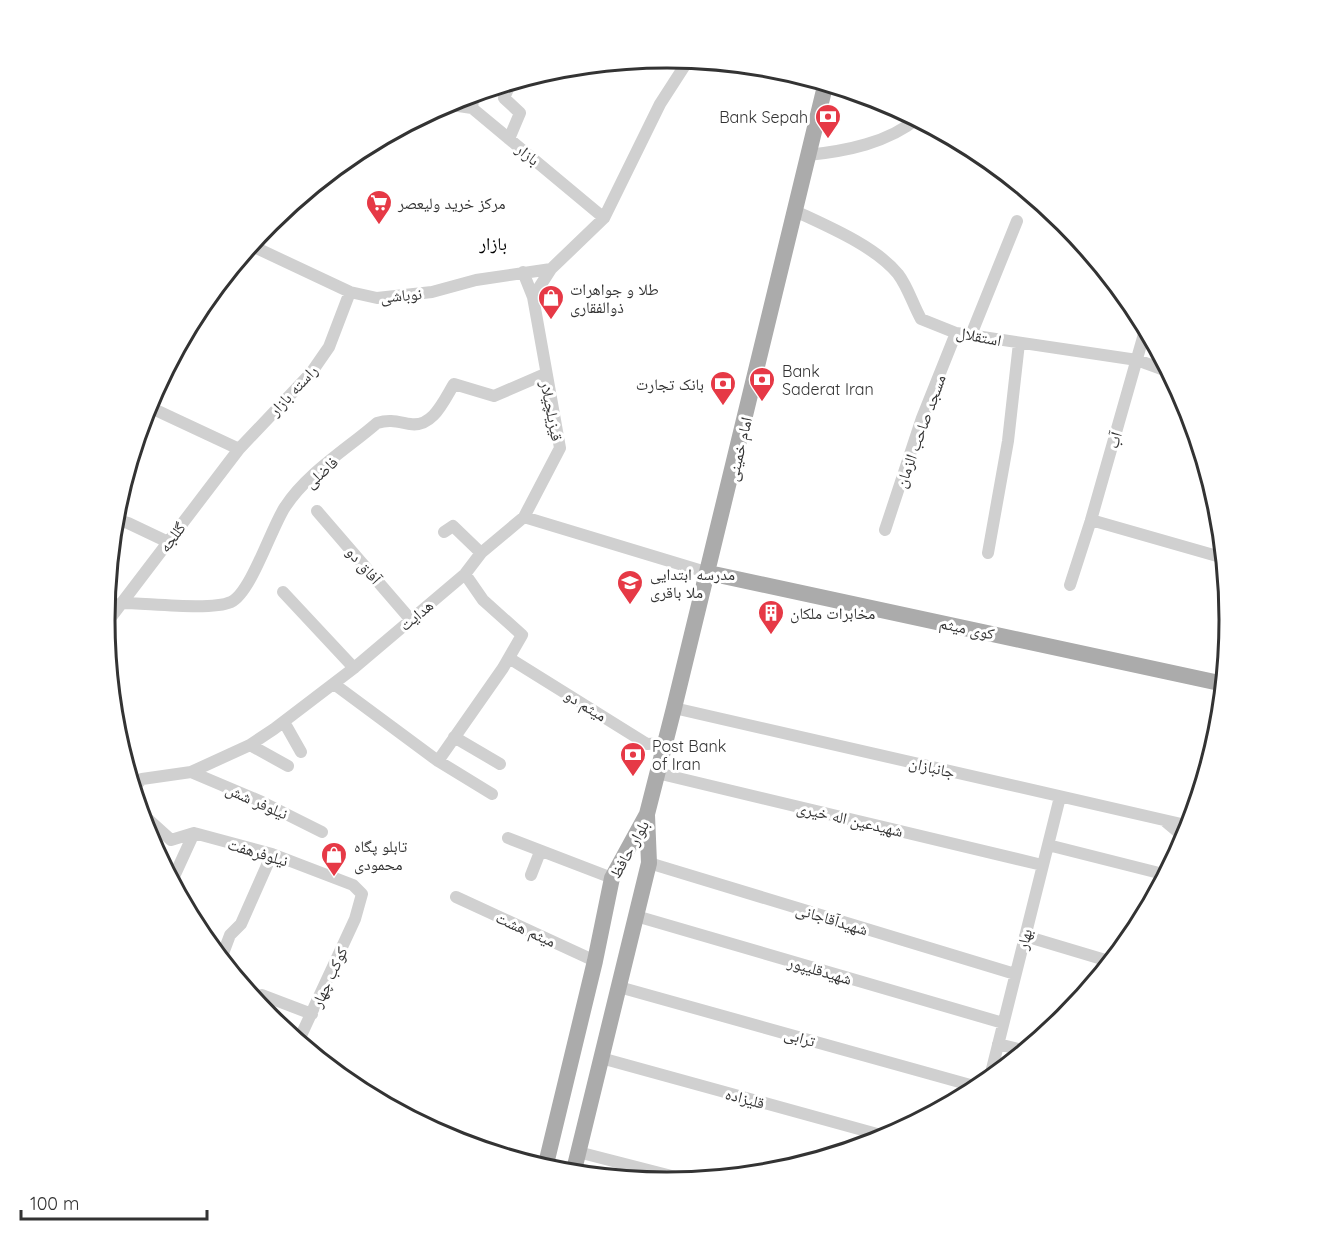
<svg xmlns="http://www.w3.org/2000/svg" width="1335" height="1240" font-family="Quicksand,'Noto Naskh Arabic',sans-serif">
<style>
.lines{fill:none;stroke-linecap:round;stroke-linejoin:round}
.minor{stroke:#d0d0d0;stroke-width:12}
.major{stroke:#ababab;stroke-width:16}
.labels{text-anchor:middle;stroke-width:6;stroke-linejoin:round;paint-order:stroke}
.poi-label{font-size:16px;fill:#333;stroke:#fff;text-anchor:start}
.street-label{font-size:16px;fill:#333;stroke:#fff}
.neighbourhood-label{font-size:18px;fill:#000;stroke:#fff}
.rim{fill:none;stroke:#333;stroke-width:3}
</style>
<rect width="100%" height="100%" fill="#fff"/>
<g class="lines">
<path class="minor" d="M445,104L472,108L604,218
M472,108L474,93
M509,139L520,113L504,98L511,82
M808,155C846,151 888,143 918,118
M795,211C827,226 875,246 898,274C908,287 913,305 921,319L956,333L1137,360L1170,372
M250,245L350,292L377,298L432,292L476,280L551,269
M523,272L533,297L551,269L604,218L660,104L689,59
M195,316L200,317
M1146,327L1091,520L1224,558
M971,335L1017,221
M147,406L239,449
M317,511L411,620
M524,517L560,448L533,297
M114,519L128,523L168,542
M885,530L922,418L956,333
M444,532L453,526L481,553
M988,553L1008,441L1019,343
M1070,585L1091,520
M283,592L354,668
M121,603C147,603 211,611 231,602C251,593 272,526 285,507C307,473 347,449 377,423C390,419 398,422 410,424C433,428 444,400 454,384L494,396L545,374
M105,625L239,449L311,373L329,347L350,292
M509,658L647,744L665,743
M334,684L438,761L492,794
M674,708L1190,826
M284,722L301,752
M454,737L500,764
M250,745L288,766
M438,761L503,668L522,635L483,600L465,574
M191,772L262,802L322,832
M657,773L1042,865
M133,788L142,779L191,772L250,745L274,729L354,668L465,574L481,553L524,517L709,573
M140,812L171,840L194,833L272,854L353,885L362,894L355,919L298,1042
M1166,822L1178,832L1184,842
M508,838L612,878
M1048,845L1167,875
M649,863L1015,974
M531,875L540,852
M172,881L194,833
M456,897L595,961
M636,916L1003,1023
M1025,936L1112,962
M221,959L230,935L241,924L272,854
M619,987L981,1088
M262,995L312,1014
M998,1044L1026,1051
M601,1058L888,1137
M989,1081L1060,797
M578,1152L691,1181"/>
<path class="major" d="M709,573L1224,684
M545,1168L595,961L612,878L647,814L674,708L826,82
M573,1174L649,863L647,815"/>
</g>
<defs>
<symbol id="bank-pin" viewBox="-11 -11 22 30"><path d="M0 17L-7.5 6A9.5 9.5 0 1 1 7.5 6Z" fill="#e63946" stroke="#fff"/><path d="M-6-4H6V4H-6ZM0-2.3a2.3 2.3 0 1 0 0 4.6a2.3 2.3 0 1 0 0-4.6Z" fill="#fff"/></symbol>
<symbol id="supermarket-pin" viewBox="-11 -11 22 30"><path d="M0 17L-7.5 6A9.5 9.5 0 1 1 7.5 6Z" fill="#e63946" stroke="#fff"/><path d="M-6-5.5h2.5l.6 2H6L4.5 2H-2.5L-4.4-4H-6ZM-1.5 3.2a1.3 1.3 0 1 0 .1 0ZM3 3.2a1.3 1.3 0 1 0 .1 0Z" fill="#fff"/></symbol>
<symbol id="shop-pin" viewBox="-11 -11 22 30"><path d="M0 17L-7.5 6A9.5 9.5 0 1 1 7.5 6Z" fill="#e63946" stroke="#fff"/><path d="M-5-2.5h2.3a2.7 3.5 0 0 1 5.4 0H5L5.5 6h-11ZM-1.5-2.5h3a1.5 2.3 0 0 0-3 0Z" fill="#fff"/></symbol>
<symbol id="school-pin" viewBox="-11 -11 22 30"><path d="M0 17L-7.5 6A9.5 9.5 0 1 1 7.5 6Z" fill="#e63946" stroke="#fff"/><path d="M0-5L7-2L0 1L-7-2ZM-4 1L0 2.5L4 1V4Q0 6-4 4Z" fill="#fff"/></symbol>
<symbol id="building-pin" viewBox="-11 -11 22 30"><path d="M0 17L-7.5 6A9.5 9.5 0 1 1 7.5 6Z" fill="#e63946" stroke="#fff"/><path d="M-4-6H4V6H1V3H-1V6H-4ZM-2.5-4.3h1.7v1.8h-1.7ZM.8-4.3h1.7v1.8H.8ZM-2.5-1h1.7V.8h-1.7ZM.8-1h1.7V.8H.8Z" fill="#fff"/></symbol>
</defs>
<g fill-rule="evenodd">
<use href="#bank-pin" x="813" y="102" width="30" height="40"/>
<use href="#supermarket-pin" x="364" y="188" width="30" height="40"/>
<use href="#shop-pin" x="536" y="283" width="30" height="40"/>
<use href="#bank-pin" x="747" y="365" width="30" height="40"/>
<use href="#bank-pin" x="708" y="369" width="30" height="40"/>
<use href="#school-pin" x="615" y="568" width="30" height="40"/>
<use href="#building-pin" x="756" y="598" width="30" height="40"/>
<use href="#bank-pin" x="618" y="740" width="30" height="40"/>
<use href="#shop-pin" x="319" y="840" width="30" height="40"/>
</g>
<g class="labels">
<g class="poi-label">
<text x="808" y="123" text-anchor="end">Bank Sepah</text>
<text x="398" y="209">مرکز خرید ولیعصر</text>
<text x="570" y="295">طلا و جواهرات<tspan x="570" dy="18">ذوالفقاری</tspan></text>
<text x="782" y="377">Bank<tspan x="782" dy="18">Saderat Iran</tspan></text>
<text x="704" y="390" text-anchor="end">بانک تجارت</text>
<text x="650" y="580">مدرسه ابتدایی<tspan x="650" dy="18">ملا باقری</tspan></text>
<text x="790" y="619">مخابرات ملکان</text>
<text x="652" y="752">Post Bank<tspan x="652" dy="18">of Iran</tspan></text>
<text x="354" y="852">تابلو پگاه<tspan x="354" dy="18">محمودی</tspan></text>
</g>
<g class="street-label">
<text transform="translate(528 154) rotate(39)" y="6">بازار</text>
<text transform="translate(401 295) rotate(-5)" y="6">نوباشی</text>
<text transform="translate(979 336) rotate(11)" y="6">استقلال</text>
<text transform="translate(293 390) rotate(-47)" y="6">راسته بازار</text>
<text transform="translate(552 411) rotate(79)" y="6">قیزیلچیلار</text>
<text transform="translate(920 431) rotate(-70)" y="6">مسجد صاحب الزمان</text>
<text transform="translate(1114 440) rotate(-74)" y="6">آب</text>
<text transform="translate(739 449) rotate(-77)" y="6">امام خمینی</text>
<text transform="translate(321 472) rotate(-42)" y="6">فاضلی</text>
<text transform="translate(172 537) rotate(-53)" y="6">گللجه</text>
<text transform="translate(364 565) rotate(49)" y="6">آفاق دو</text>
<text transform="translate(416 615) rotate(-40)" y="6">هدایت</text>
<text transform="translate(967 628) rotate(12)" y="6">کوی میثم</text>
<text transform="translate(586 705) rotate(32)" y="6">میثم دو</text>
<text transform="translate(932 767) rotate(13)" y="6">جانبازان</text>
<text transform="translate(257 801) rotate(24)" y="6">نیلوفر شش</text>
<text transform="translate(850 819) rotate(13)" y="6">شهیدعین اله خیری</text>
<text transform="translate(629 849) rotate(-61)" y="6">بلوار حافظ</text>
<text transform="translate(258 852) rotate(17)" y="6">نیلوفرهفت</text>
<text transform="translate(832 919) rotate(17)" y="6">شهیدآقاجانی</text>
<text transform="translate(526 929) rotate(24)" y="6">میثم هشت</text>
<text transform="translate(1024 939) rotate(-76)" y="6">بهار</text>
<text transform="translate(820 970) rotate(16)" y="6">شهیدقلیپور</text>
<text transform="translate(329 977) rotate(-65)" y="6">کوکب چهار</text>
<text transform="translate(800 1037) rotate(16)" y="6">ترابی</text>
<text transform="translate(745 1098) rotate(15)" y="6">قلیزاده</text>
</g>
<g class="neighbourhood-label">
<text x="493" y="250">بازار</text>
</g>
</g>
<path d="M0 0H1335V1240H0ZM115 620a552 552 0 1 1 1104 0a552 552 0 1 1-1104 0Z" fill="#fff" fill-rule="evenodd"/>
<path class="rim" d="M115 620a552 552 0 1 1 1104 0a552 552 0 1 1-1104 0Z"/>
<path d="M21 1210v9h186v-9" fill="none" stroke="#333333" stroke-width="3"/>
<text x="30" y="1210" font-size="18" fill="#333333" stroke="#ffffff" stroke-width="4.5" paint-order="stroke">100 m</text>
</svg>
